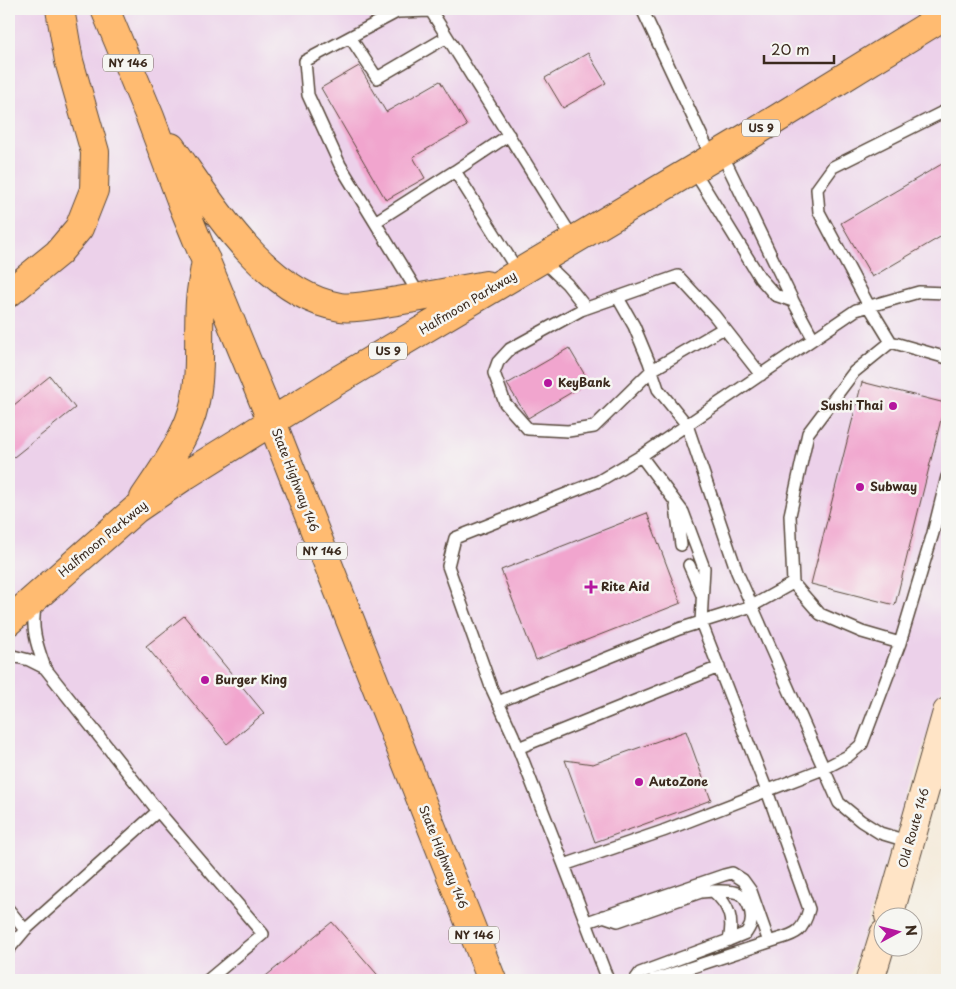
<svg xmlns="http://www.w3.org/2000/svg" width="956" height="989" font-family="'Playpen Sans',sans-serif">
<style>
.built{fill:#ecd1ea}
.building{fill:#f1a5ce}
.lines{fill:none;stroke-linecap:round;stroke-linejoin:round}
.lane-casing{stroke:#57473a;stroke-width:14}
.secondary-casing{stroke:#57473a;stroke-width:30}
.primary-casing{stroke:#57473a;stroke-width:30}
.lane{stroke:#fff;stroke-width:11}
.secondary{stroke:#ffe4c6;stroke-width:28}
.primary{stroke:#ffbb71;stroke-width:28}
.poi-dot{fill:#b5179e;stroke:#f6f6f2;stroke-width:2}
.labels{text-anchor:middle;stroke-width:5;stroke-linejoin:round;paint-order:stroke}
.shield{fill:#f6f6f2;stroke:#73675e;stroke-width:1}
.shield-label{font-size:11px;font-weight:bold;fill:#3b2a1e}
.street-label{font-size:12px;fill:#3b2a1e;stroke:#f6f6f2}
.poi-label{font-size:12px;font-weight:bold;fill:#3b2a1e;stroke:#f6f6f2;text-anchor:start}
</style>
<rect width="100%" height="100%" fill="#f6f6f2"/>
<filter id="ink" filterUnits="userSpaceOnUse"><feTurbulence type="fractalNoise" baseFrequency=".02" numOctaves="2"/><feDisplacementMap in="SourceGraphic" scale="10" xChannelSelector="R" yChannelSelector="G"/><feConvolveMatrix kernelMatrix="1 2 1 2 8 2 1 2 1" color-interpolation-filters="sRGB"/></filter>
<filter id="wash" filterUnits="userSpaceOnUse"><feTurbulence type="fractalNoise" baseFrequency=".0096" numOctaves="4" result="noise"/><feDisplacementMap in="SourceGraphic" scale="20" xChannelSelector="R" yChannelSelector="G"/><feGaussianBlur stdDeviation="1.12" result="paint"/><feColorMatrix in="noise" values="0 0 0 0 0 0 0 0 0 0 0 0 0 0 0 0 0 1.4 0 .05"/><feComposite in="paint" operator="in"/></filter>
<g filter="url(#wash)">
<rect width="100%" height="100%" fill="#f4e9d7"/>
<path class="built" d="M9,9H947V673L849,980H9Z"/>
<g id="blocks">
<path class="building" d="M588,53L606,83L563,108L545,78Z
M359,66L386,112L440,81L467,126L413,157L425,178L386,200L321,88Z
M947,161V233L872,277L841,223Z
M569,348L589,382L528,418L507,384Z
M50,376L75,408L9,461V409Z
M862,382L945,403L895,605L811,584Z
M647,513L681,603L536,660L501,570Z
M184,616L264,713L227,744L146,646Z
M686,731L711,800L595,842L565,760L593,764Z
M332,922L382,980H261Z"/>
</g>
</g>
<g filter="url(#ink)">
<use href="#blocks" fill-opacity="0" stroke="#57473a" stroke-width="1"/>
<g class="lines">
<defs>
<path id="lane" d="M642,9L712,158
M350,37L377,78L447,37
M947,110L833,167L817,189L819,212L869,306L891,342L947,358
M509,135L455,171L519,273
M721,152L793,301L813,338
M693,169L760,278L775,295L793,301
M375,222L455,171
M542,260L567,284L586,308
M947,293L919,292L856,310L641,456L599,481L455,538L448,566L491,687L513,735L564,865L663,831L823,769L848,756L862,744L900,643L933,533L947,477
M420,296L340,165L308,95L305,61L397,12L431,11L574,240
M618,298L634,326L649,362L658,389L687,425L737,572L839,803L861,821L880,833L910,842
M724,328L652,370L594,427L568,431L528,429L505,403L494,373L498,362L510,349L581,310L678,276L714,315L761,375
M891,342L854,372L808,433L790,515L793,583L820,614L862,632L900,643
M641,456L683,512L704,568L701,622L767,791L809,909C802,936 793,934 769,942
M676,507L681,545
M689,565L702,595
M9,655L29,660L45,668
M498,702L679,629L752,606L793,583
M518,748L719,667
M158,811L263,934L208,980
M564,865L608,980
M713,891C721,891 730,890 738,893C747,898 753,912 751,922C751,926 748,930 746,933L729,940
M9,910L25,930L9,949
M603,916L618,921L701,892L713,891C729,905 734,919 729,940L640,973L635,980
M587,922L724,875L732,873L743,880L751,891L769,942L653,980
M25,930L158,811L45,668C37,646 30,626 36,603"/>
<path id="secondary" d="M889,916L947,712
M870,980L884,934"/>
<path id="primary" d="M105,9L150,117L182,203L272,422L492,980
M171,147C212,204 265,295 340,307C352,309 373,305 385,303C419,298 452,291 486,285
M9,293L58,253L79,228L94,190L95,152L69,61L60,9
M144,498C160,474 178,449 189,422C204,384 197,342 200,301C201,288 204,274 206,260
M9,621L136,509L186,475L335,382L749,136L947,14"/>
</defs>
<use href="#lane" class="lane-casing"/>
<use href="#secondary" class="secondary-casing"/>
<use href="#primary" class="primary-casing"/>
<use href="#lane" class="lane"/>
<use href="#secondary" class="secondary"/>
<use href="#primary" class="primary"/>
</g>
</g>
<g class="poi-dot">
<circle cx="548" cy="383" r="5"/>
<circle cx="893" cy="406" r="5"/>
<circle cx="860" cy="487" r="5"/>
<path d="M588.5 579.5h5v5h5v5h-5v5h-5v-5h-5v-5h5z"/>
<circle cx="205" cy="680" r="5"/>
<circle cx="639" cy="782" r="5"/>
</g>
<g class="labels">
<g class="shield">
<rect x="103" y="54.5" width="50" height="17" rx="4"/>
<rect x="742" y="119.5" width="38" height="17" rx="4"/>
<rect x="369" y="342.5" width="38" height="17" rx="4"/>
<rect x="297" y="542.5" width="50" height="17" rx="4"/>
<rect x="449" y="926.5" width="50" height="17" rx="4"/>
</g>
<g class="shield-label">
<text x="128" y="67">NY 146</text>
<text x="761" y="132">US 9</text>
<text x="388" y="355">US 9</text>
<text x="322" y="555">NY 146</text>
<text x="474" y="939">NY 146</text>
</g>
<g class="street-label">
<text transform="translate(468 303) rotate(-31)" y="4">Halfmoon Parkway</text>
<text transform="translate(295 480) rotate(69)" y="4">State Highway 146</text>
<text transform="translate(103 539) rotate(-40)" y="4">Halfmoon Parkway</text>
<text transform="translate(914 828) rotate(-74)" y="4">Old Route 146</text>
<text transform="translate(443 857) rotate(68)" y="4">State Highway 146</text>
</g>
<g class="poi-label">
<text x="558" y="387">KeyBank</text>
<text x="883" y="410" text-anchor="end">Sushi Thai</text>
<text x="870" y="491">Subway</text>
<text x="601" y="591">Rite Aid</text>
<text x="215" y="684">Burger King</text>
<text x="649" y="786">AutoZone</text>
</g>
</g>
<rect width="956" height="989" fill="none" stroke="#f6f6f2" stroke-width="30"/>
<g transform="translate(898 932) rotate(83)"><circle r="24" fill="#f6f6f2" stroke="#aba49d"/>
<path d="M0-4L9 19L0 12L-9 19Z" fill="#b5179e"/>
<text y="-8" font-size="14" font-weight="bold" text-anchor="middle" fill="#3b2a1e">N</text>
</g>
<path d="M764 55v8h70v-8" fill="none" stroke="#3b2a1e" stroke-width="2.5"/>
<text x="771" y="55" font-size="15" fill="#3b2a1e" stroke="#f6f6f2" stroke-width="4" paint-order="stroke">20 m</text>
</svg>
